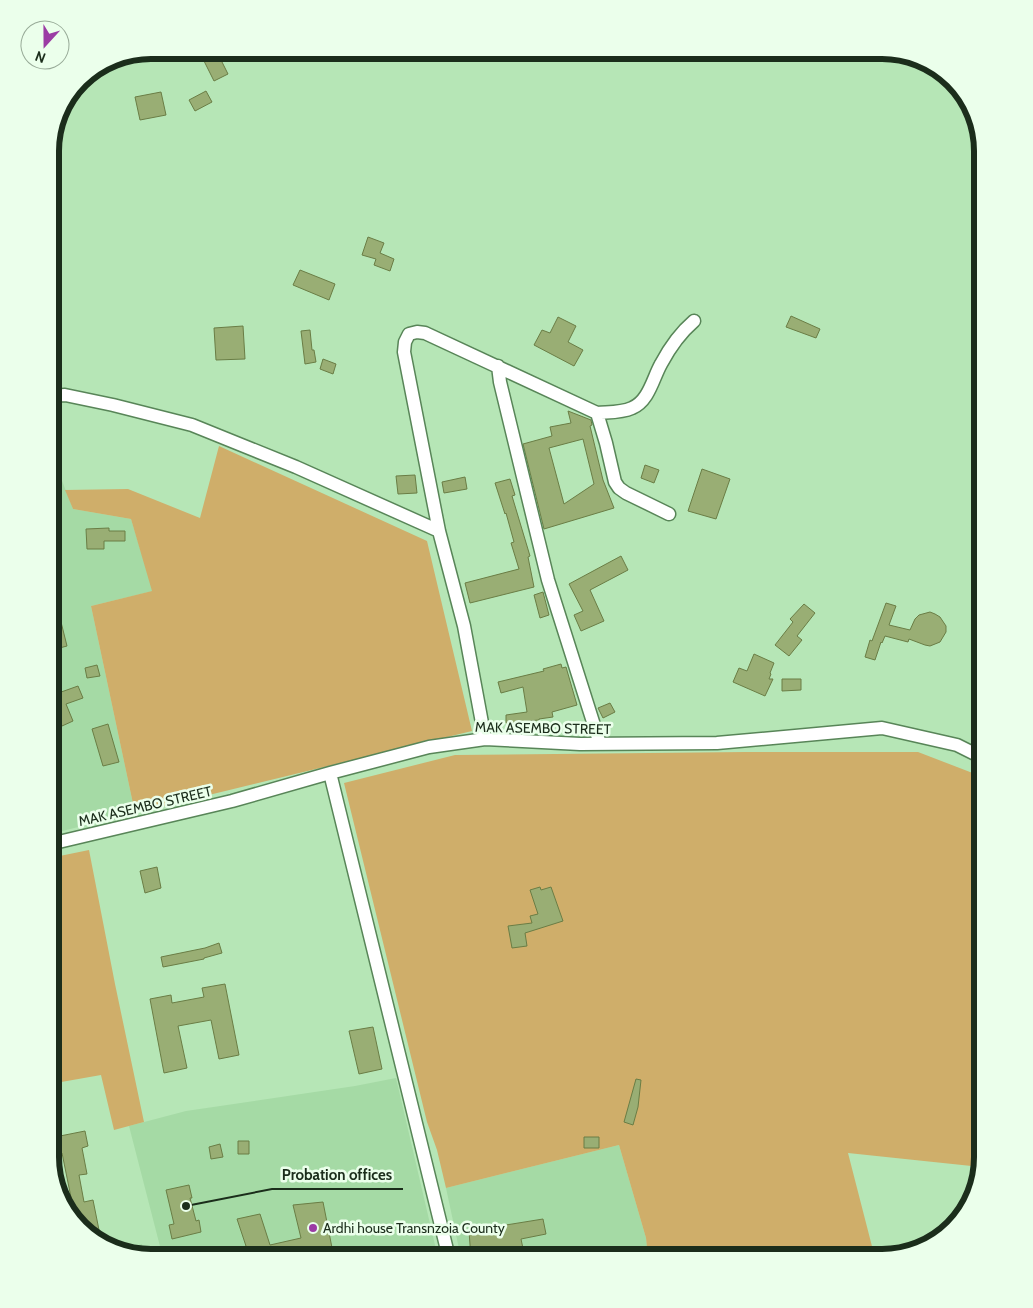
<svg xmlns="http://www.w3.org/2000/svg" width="1033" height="1308" font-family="Cabin,sans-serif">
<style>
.built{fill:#a5daa5}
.green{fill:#cfae6a}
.building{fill:#99ae74;stroke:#6a7d45;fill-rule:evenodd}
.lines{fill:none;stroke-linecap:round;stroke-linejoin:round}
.street-casing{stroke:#588558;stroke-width:15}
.street{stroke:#fff;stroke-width:12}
.poi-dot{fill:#9b3ca4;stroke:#ebffeb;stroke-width:2}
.labels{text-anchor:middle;stroke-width:5;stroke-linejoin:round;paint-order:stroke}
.street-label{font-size:14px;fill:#1b2d1b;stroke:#ebffeb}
.poi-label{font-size:14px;fill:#1b2d1b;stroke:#ebffeb;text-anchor:start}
.rim{fill:none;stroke:#1b2d1b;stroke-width:6}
.leader{fill:none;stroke:#1b2d1b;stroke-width:2}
.callout-dot{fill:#1b2d1b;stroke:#ebffeb;stroke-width:2}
.callout-label{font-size:15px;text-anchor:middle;font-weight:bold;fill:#1b2d1b;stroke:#ebffeb;stroke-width:5;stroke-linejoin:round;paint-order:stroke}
</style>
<rect width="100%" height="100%" fill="#b6e6b6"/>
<path class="built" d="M50,450L73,509L131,519L153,591L91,606L135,813L50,834Z
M396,1078L438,1258H163L129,1126L186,1111L355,1086Z
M619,1145L646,1238L648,1258H461L446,1188Z
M142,1244L145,1257L121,1250Z"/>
<path class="green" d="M219,446L427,541L472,731L135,813L91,606L152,591L131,519L73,509L65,490L128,489L200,518Z
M745,752H918L983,777V1158L981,1167L848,1153L875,1258H648L646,1238L619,1145L446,1188L437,1150L427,1122L344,783L455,755Z
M89,850L115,984L144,1122L114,1130L101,1075L50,1084V858Z"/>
<path class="building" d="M188,50H219L193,61Z
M218,54L228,74L214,81L204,61Z
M206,91L212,102L195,111L189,100Z
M161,92L166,115L140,120L135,97Z
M368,237L384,243L380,253L394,259L390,271L374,265L376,259L362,255Z
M300,270L335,284L329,300L293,285Z
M791,316L820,329L816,338L786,327Z
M558,317L576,326L568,342L583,350L574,366L534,345L542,330L550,333Z
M243,326L245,359L216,360L214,328Z
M310,330L312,350H314L316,362L305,364L301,331Z
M323,359L336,364L333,374L320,369Z
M568,411L591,420L592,425L590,426L603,480L614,508L544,529L523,444L552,436L550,427L571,423ZM583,439L594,484L564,504L549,448Z
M645,465L659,470L654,483L641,478Z
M702,469L730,479L716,519L688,511Z
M415,475L417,493L398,494L396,476Z
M465,477L467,489L444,493L442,482Z
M510,479L515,495L512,496L530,556L528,557L534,587L470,603L465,583L519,569L511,543L514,542L506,513L505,514L495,483Z
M109,528V531H125V541H104V549H87L86,529Z
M621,556L628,570L590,590L604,621L581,631L574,615L583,611L569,584Z
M543,592L549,615L540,618L534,595Z
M50,594H54L67,646L52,650L50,643Z
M886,603L896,606L889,625L910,630L915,619L919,615L930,612L935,614L940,617L946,626V632L940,642L930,646L925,645L909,639L908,642L885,636L882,643L881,642L875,660L865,657L870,640L872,641Z
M804,604L815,613L797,636L802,640L789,656L775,645L793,622L790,619Z
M754,654L774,663L770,673L771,674L769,679H773L765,696L733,682L739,668L747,671Z
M561,664L562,668L566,667L577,705L552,712L553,717L539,719V720L506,723V715L527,712L523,687L501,693L498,682L544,671L543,669Z
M97,665L100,676L87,678L85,668Z
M782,679H801V690L782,691Z
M78,686L83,698L66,704L73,721L62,726L54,709L50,700V696Z
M610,703L615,712L603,718L598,708Z
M108,724L119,762L103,766L92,729Z
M157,867L161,888L145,893L140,871Z
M540,887L541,890L551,887L563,921L525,933L527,946L512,948L508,926L532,923L530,916L538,914L530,890Z
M219,943L222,953L204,958V959L163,967L161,957L205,948Z
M225,984L239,1055L219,1059L211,1020L178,1026L187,1068L164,1073L150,999L171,995L172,1003L204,997L202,988Z
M373,1027L382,1069L359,1074L349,1031Z
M636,1079L641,1080L638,1107L633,1125L624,1122Z
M85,1131L88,1146L82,1148L87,1174L79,1175L84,1202L93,1200L99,1230L87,1232L76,1222L62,1153H58L55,1137Z
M584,1137H599V1148H584Z
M238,1141H249V1154H238Z
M220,1144L223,1157L211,1159L209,1147Z
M189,1185L192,1198H190L196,1221L199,1220L201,1232L172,1239L169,1225L174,1224L166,1190Z
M323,1202L334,1258H241L239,1249L246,1246L237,1219L260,1214L270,1245L301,1238L293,1205Z
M543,1219L546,1234L521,1239L525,1258H471L469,1231Z"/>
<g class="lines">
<defs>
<path id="street" d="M498,366L500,382L548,580L600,744
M50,396L65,395L113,405L192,425L296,467L439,531
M597,413C608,412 621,413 632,408C649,401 653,378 661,364C670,347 680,333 694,321
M485,739L464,626L439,531L404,352L405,342L409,334L417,332L425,333L597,413L606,443L615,482L619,488L626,493L669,514
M330,773L449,1258
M50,844L232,801L330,773L429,747L485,739L580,744L717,743L882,728L957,745L983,758"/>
</defs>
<use href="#street" class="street-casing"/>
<use href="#street" class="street"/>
</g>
<circle class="poi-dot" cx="313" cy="1228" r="5"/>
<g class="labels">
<g class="street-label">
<text transform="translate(543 728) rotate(1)" y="5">MAK ASEMBO STREET</text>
<text transform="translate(145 806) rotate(-13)" y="5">MAK ASEMBO STREET</text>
</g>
<g class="poi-label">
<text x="323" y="1233">Ardhi house Transnzoia County</text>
</g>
</g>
<path d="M0 0H1033V1308H0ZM151 59H882A92 92 0 0 1 974 151V1157A92 92 0 0 1 882 1249H151A92 92 0 0 1 59 1157V151A92 92 0 0 1 151 59Z" fill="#ebffeb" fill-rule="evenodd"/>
<path class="rim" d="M151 59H882A92 92 0 0 1 974 151V1157A92 92 0 0 1 882 1249H151A92 92 0 0 1 59 1157V151A92 92 0 0 1 151 59Z"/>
<path class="leader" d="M186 1206L272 1189H403"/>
<circle class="callout-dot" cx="186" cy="1206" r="5"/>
<g class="callout-label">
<text x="337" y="1180">Probation offices</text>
</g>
<g transform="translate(45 45) rotate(201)"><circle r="24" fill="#ebffeb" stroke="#98ab98"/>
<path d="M0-4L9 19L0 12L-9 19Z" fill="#9b3ca4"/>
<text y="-8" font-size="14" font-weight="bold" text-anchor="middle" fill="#1b2d1b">N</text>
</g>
</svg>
